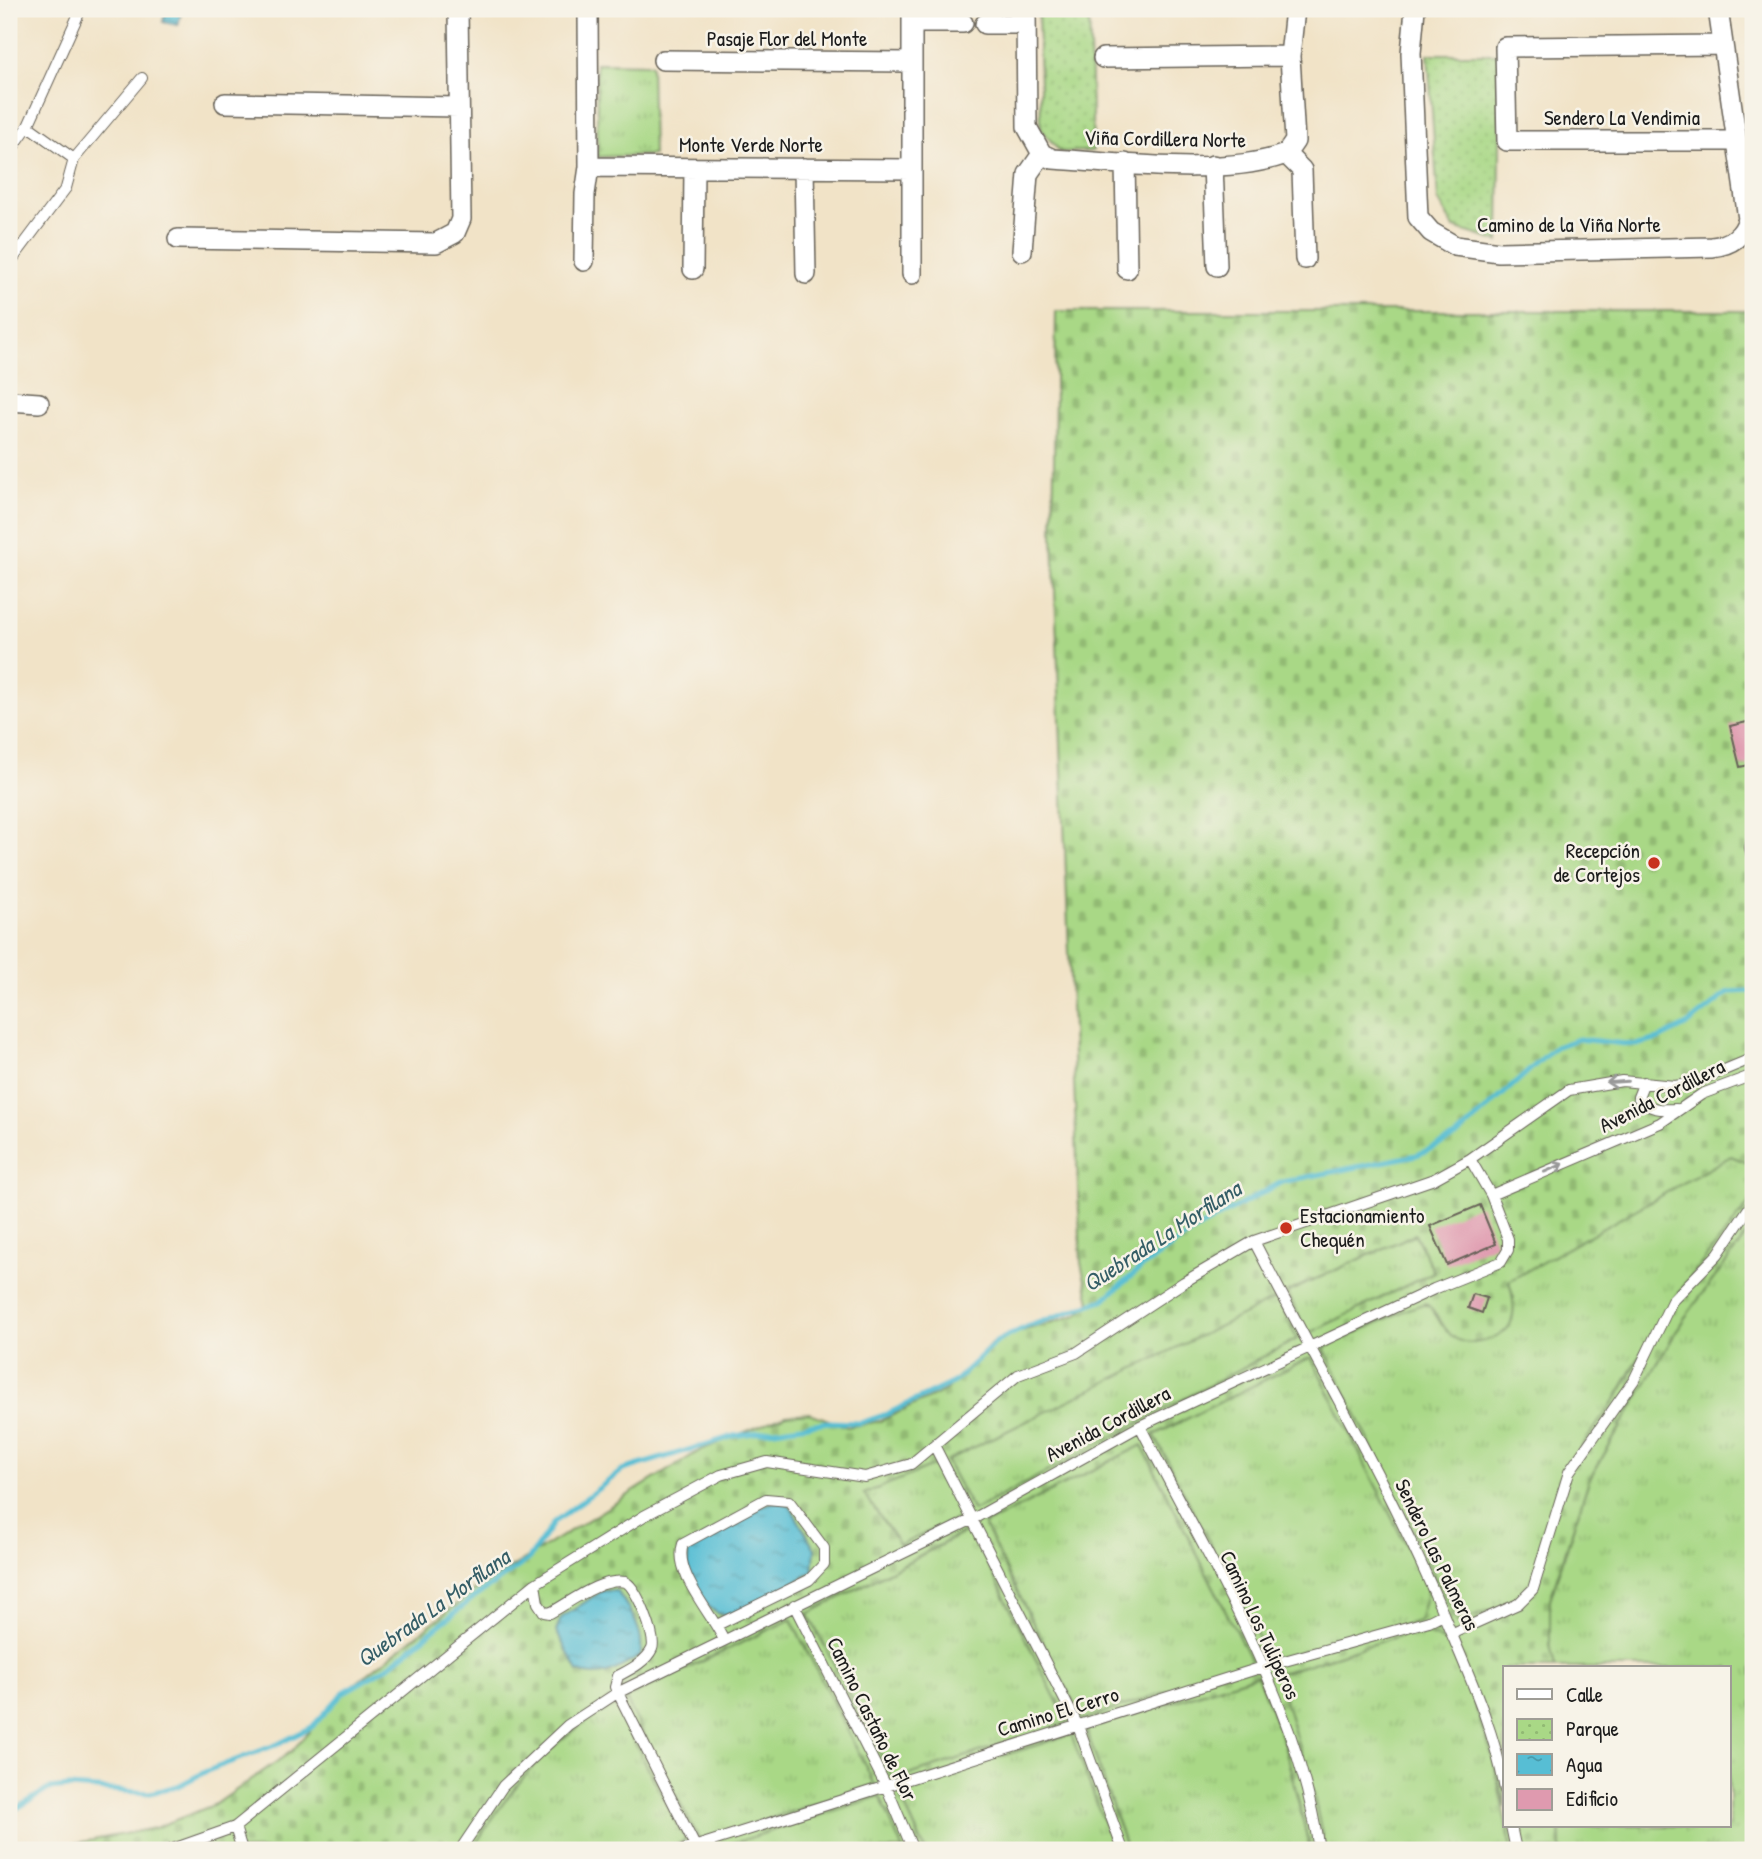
<svg xmlns="http://www.w3.org/2000/svg" width="1762" height="1859" font-family="'Patrick Hand',sans-serif">
<style>
.grass{fill:url(#grass-tufts);stroke:#627a51;stroke-width:2}
.cemetery{fill:url(#cemetery-stones);stroke:#627a51;stroke-width:2;fill-rule:evenodd}
.park{fill:url(#park-dots);stroke:#627a51;stroke-width:2}
.water{fill:url(#water-ripples);stroke:#3a6d78;stroke-width:2}
.lines{fill:none;stroke-linecap:round;stroke-linejoin:round}
.stream{stroke:#57bed4;stroke-width:5}
.building{fill:#df9aaf}
.service-casing{stroke:#676258;stroke-width:12}
.minor-casing{stroke:#676258;stroke-width:22}
.service{stroke:#fff;stroke-width:10}
.minor{stroke:#fff;stroke-width:19}
.oneway{stroke:#999}
.poi-dot{fill:#c8321e;stroke:#f7f3e8;stroke-width:2.5}
.labels{text-anchor:middle;stroke-width:5;stroke-linejoin:round;paint-order:stroke}
.street-label{font-size:21px;fill:#1c1c1c;stroke:#f7f3e8}
.poi-label{font-size:21px;fill:#1c1c1c;stroke:#f7f3e8;text-anchor:end}
.water-label{font-size:23px;font-style:italic;fill:#345d66;stroke:#f7f3e8}
</style>
<defs>
<pattern id="grass-tufts" width="24" height="20" patternUnits="userSpaceOnUse" patternTransform="scale(1.75)"><rect width="24" height="20" fill="#a9d886"/><path d="M3 7l-1-3M5 7V3M7 7l1-3M15 17l-1-3M17 17v-4M19 17l1-3" fill="none" stroke="#91b973"/></pattern>
<pattern id="cemetery-stones" width="16" height="16" patternUnits="userSpaceOnUse" patternTransform="scale(1.75)"><rect width="16" height="16" fill="#a9d886"/><path d="M2 7V4a2 2 0 0 1 4 0v3zM10 15v-3a2 2 0 0 1 4 0v3z" fill="#91b973"/></pattern>
<pattern id="park-dots" width="8" height="8" patternUnits="userSpaceOnUse" patternTransform="scale(1.75)"><rect width="8" height="8" fill="#a9d886"/><path d="M2 2h.1M6 6h.1" fill="none" stroke="#91b973" stroke-width="1.8" stroke-linecap="round"/></pattern>
<pattern id="water-ripples" width="26" height="14" patternUnits="userSpaceOnUse" patternTransform="scale(1.75)"><rect width="26" height="14" fill="#57bed4"/><path d="M2 4q2-2 4 0t4 0M15 11q2-2 4 0t4 0" fill="none" stroke="#479aab"/></pattern>
</defs>
<rect width="100%" height="100%" fill="#f7f3e8"/>
<filter id="ink" filterUnits="userSpaceOnUse"><feTurbulence type="fractalNoise" baseFrequency=".0143" numOctaves="2"/><feDisplacementMap in="SourceGraphic" scale="14" xChannelSelector="R" yChannelSelector="G"/><feConvolveMatrix kernelMatrix="1 2 1 2 8 2 1 2 1" color-interpolation-filters="sRGB"/></filter>
<filter id="wash" filterUnits="userSpaceOnUse"><feTurbulence type="fractalNoise" baseFrequency=".00686" numOctaves="4" result="noise"/><feDisplacementMap in="SourceGraphic" scale="28" xChannelSelector="R" yChannelSelector="G"/><feGaussianBlur stdDeviation="1.57" result="paint"/><feColorMatrix in="noise" values="0 0 0 0 0 0 0 0 0 0 0 0 0 0 0 0 0 1.4 0 .05"/><feComposite in="paint" operator="in"/></filter>
<g filter="url(#wash)">
<rect width="100%" height="100%" fill="#f1e3c7"/>
<path class="grass" d="M596,63L651,64L653,155L598,157Z
M1731,1156L1753,1165V1199L1648,1342L1615,1400L1533,1584L1521,1600L1457,1623L1324,1348L1418,1304L1430,1306L1442,1325L1514,1298L1508,1281Z
M1753,1226V1850H1561L1560,1826H1729V1668H1555L1550,1645V1599L1589,1480L1683,1320Z
M1415,1234L1434,1272L1307,1335L1286,1293Z
M1277,1297L1297,1339L973,1511L946,1461Z
M1311,1356L1428,1589L1420,1621L1270,1661L1154,1435Z
M1142,1445L1253,1664L1082,1721L984,1525Z
M937,1464L963,1516L900,1546L863,1493Z
M971,1529L1069,1723L894,1781L808,1614Z
M791,1619L875,1785L700,1841L624,1699Z
M1417,1630L1454,1645L1493,1757L1511,1850H1325L1314,1797L1277,1674Z
M1257,1675L1284,1744L1310,1850H1127L1086,1729Z
M615,1705L686,1840L667,1850H472C507,1792 552,1734 615,1705Z
M1072,1734L1114,1850H925L897,1789Z
M880,1795L903,1850H712Z"/>
<path class="cemetery" d="M1056,311H1753V1165L1731,1156L1509,1281C1518,1313 1517,1336 1479,1342C1470,1344 1460,1342 1453,1337C1441,1327 1437,1310 1425,1303L1374,1322L1324,1348L1457,1622L1521,1600L1533,1584L1563,1472L1615,1400L1684,1285L1753,1199V1226L1683,1320L1589,1480L1550,1599V1645L1555,1668H1505V1807L1493,1757L1454,1645L1417,1630L1277,1674L1314,1797L1325,1850H1310L1285,1744L1257,1675L1086,1729L1127,1850H1114L1071,1734L897,1789L925,1850H903L880,1796L712,1850H667L686,1840L615,1705C552,1734 507,1792 472,1850H58L77,1843L155,1828L216,1804L292,1751L341,1695L473,1591L701,1450L786,1415L810,1413L847,1427L880,1421L944,1391L962,1377L991,1344L1005,1336L1077,1315L1090,1302L1081,1263L1053,538ZM1415,1234L1434,1272L1308,1334L1287,1292ZM1277,1298L1297,1339L973,1511L946,1461ZM1311,1357L1428,1589L1419,1621L1270,1660L1154,1435ZM1142,1445L1252,1663L1082,1720L984,1525ZM937,1464L963,1516L900,1545L864,1494ZM970,1529L1068,1723L894,1780L808,1614ZM791,1619L875,1785L700,1841L625,1698Z
M1508,1826H1560L1561,1850H1511Z"/>
<path class="park" d="M923,9H976V13H923Z
M1038,9H1089L1093,151L1060,152L1041,129Z
M1428,54H1501L1499,242L1454,228L1438,200Z"/>
<path class="water" d="M166,9H182L178,25L163,22Z
M780,1500L791,1508L815,1549L813,1572C795,1581 737,1619 720,1614C710,1611 703,1599 697,1591C688,1575 685,1564 690,1545L764,1505Z
M602,1591H617C630,1610 646,1633 640,1656C620,1668 602,1681 578,1672L556,1631L561,1618Z"/>
<g class="lines">
<path class="stream" d="M9,1813L49,1789L69,1787L150,1793L178,1786L207,1771L278,1744L312,1727L344,1692L386,1668L473,1598L528,1560L554,1522L623,1470L734,1436L828,1422L860,1423L887,1414L954,1382L996,1342L1026,1327L1103,1300L1146,1264L1202,1226L1282,1182L1417,1155L1456,1137L1555,1047L1578,1039L1636,1045L1659,1039L1687,1025L1729,992L1753,991"/>
</g>
<g id="blocks">
<path class="building" d="M1751,721L1753,764L1740,767L1730,726Z
M1480,1205L1496,1244L1447,1265L1430,1226Z
M1473,1294L1487,1298L1482,1313L1468,1308Z"/>
</g>
</g>
<g filter="url(#ink)">
<use href="#blocks" fill-opacity="0" stroke="#676258" stroke-width="2"/>
<g class="lines">
<defs>
<path id="service" d="M28,126L74,159
M9,153L28,126L81,9
M9,264L66,188L74,159L142,78
M1753,835L1750,848L1753,861
M1644,1082L1638,1097C1648,1110 1661,1110 1676,1109
M1491,1195L1660,1123L1702,1094L1753,1075
M1254,1241C1317,1364 1388,1483 1442,1611C1466,1669 1494,1727 1505,1790
M1140,1426C1208,1559 1298,1700 1319,1850
M934,1445L1078,1726L1123,1850
M535,1584L538,1603L544,1612L550,1613C569,1603 602,1577 625,1582C636,1585 657,1638 652,1649C646,1662 629,1670 618,1676L615,1687L697,1850
M794,1605L886,1786L913,1850
M717,1625L809,1580L824,1564V1548L789,1501L766,1499L683,1544C673,1573 712,1613 724,1640
M1453,1633L1518,1604L1533,1589L1569,1472L1634,1380L1672,1301L1718,1254L1753,1202
M1511,1826L1516,1850
M235,1827L242,1850
M170,1850L235,1827L535,1584L644,1516L721,1475L767,1462L865,1477L911,1464L1018,1375L1076,1353L1184,1282L1254,1241L1434,1179L1470,1159L1569,1090L1622,1081L1675,1086L1693,1083L1753,1058
M460,1850L503,1786L568,1725L617,1693L973,1519L1140,1426L1434,1289L1501,1262L1508,1250V1239L1491,1195L1470,1159
M684,1850L1263,1667L1429,1621L1443,1614"/>
<path id="minor" d="M912,9V274
M1026,9L1027,127L1042,154
M1415,9L1411,53L1418,217L1431,232L1455,246L1499,252L1712,247C1730,245 1743,237 1748,219L1718,9
M912,23H963
M985,24H1025
M1723,45L1505,47L1507,141H1737
M1103,58L1290,56
M663,60L912,62
M225,103L458,107
M1042,154L1053,159C1120,163 1224,177 1286,154
M1286,154L1295,141L1290,56L1295,9
M1286,154L1302,170L1305,259
M1125,163L1127,269
M1213,165L1217,266
M589,167L912,169
M804,168L806,274
M178,239L436,243L455,233L461,219L458,9
M1022,251L1028,174L1042,154
M584,261L585,194L589,167L588,9
M693,269L694,168
M9,401L39,403"/>
</defs>
<use href="#service" class="service-casing"/>
<use href="#minor" class="minor-casing"/>
<use href="#service" class="service"/>
<use href="#minor" class="minor"/>
</g>
<defs><path id="oneway-shaft" d="M-6 0H5M1.5-3L5.5 0L1.5 3" fill="none" stroke-width="1.6" stroke-linecap="round" stroke-linejoin="round" transform="scale(1.75)"/></defs>
<g class="oneway">
<use href="#oneway-shaft" transform="translate(1617 1082) rotate(176)"/>
<use href="#oneway-shaft" transform="translate(1554 1168) rotate(-23)"/>
</g>
</g>
<g class="poi-dot">
<circle cx="1654" cy="863" r="7"/>
<circle cx="1286" cy="1228" r="7"/>
</g>
<g class="labels">
<g class="street-label">
<text x="787" y="46">Pasaje Flor del Monte</text>
<text x="1622" y="125">Sendero La Vendimia</text>
<text transform="translate(1165 139) rotate(1)" y="7">Viña Cordillera Norte</text>
<text x="751" y="152">Monte Verde Norte</text>
<text x="1569" y="232">Camino de la Viña Norte</text>
<text transform="translate(1662 1096) rotate(-27)" y="7">Avenida Cordillera</text>
<text transform="translate(1108 1424) rotate(-28)" y="7">Avenida Cordillera</text>
<text transform="translate(1437 1555) rotate(64)" y="7">Sendero Las Palmeras</text>
<text transform="translate(1260 1625) rotate(65)" y="7">Camino Los Tuliperos</text>
<text transform="translate(1058 1712) rotate(-17)" y="7">Camino El Cerro</text>
<text transform="translate(872 1719) rotate(64)" y="7">Camino Castaño de Flor</text>
</g>
<g class="poi-label">
<text x="1640" y="858">Recepción<tspan x="1640" dy="24">de Cortejos</tspan></text>
<text x="1300" y="1223" text-anchor="start">Estacionamiento<tspan x="1300" dy="24">Chequén</tspan></text>
</g>
<g class="water-label">
<text transform="translate(1162 1236) rotate(-33)" y="8">Quebrada La Morfilana</text>
<text transform="translate(433 1608) rotate(-36)" y="8">Quebrada La Morfilana</text>
</g>
</g>
<rect width="1762" height="1859" fill="none" stroke="#f7f3e8" stroke-width="35"/>
<rect x="1503" y="1666" width="228" height="161" fill="#f7f3e8" stroke="#9f9d96" stroke-width="2"/>
<rect x="1517" y="1689" width="35" height="10" fill="#ffffff" stroke="#9f9d96" stroke-width="2"/>
<text x="1566" y="1702" font-size="21" fill="#1c1c1c">Calle</text>
<rect x="1517" y="1719" width="35" height="21" fill="url(#park-dots)" stroke="#9f9d96" stroke-width="2"/>
<text x="1566" y="1736" font-size="21" fill="#1c1c1c">Parque</text>
<rect x="1517" y="1754" width="35" height="21" fill="url(#water-ripples)" stroke="#9f9d96" stroke-width="2"/>
<text x="1566" y="1772" font-size="21" fill="#1c1c1c">Agua</text>
<rect x="1517" y="1789" width="35" height="21" fill="#df9aaf" stroke="#9f9d96" stroke-width="2"/>
<text x="1566" y="1806" font-size="21" fill="#1c1c1c">Edificio</text>
</svg>
